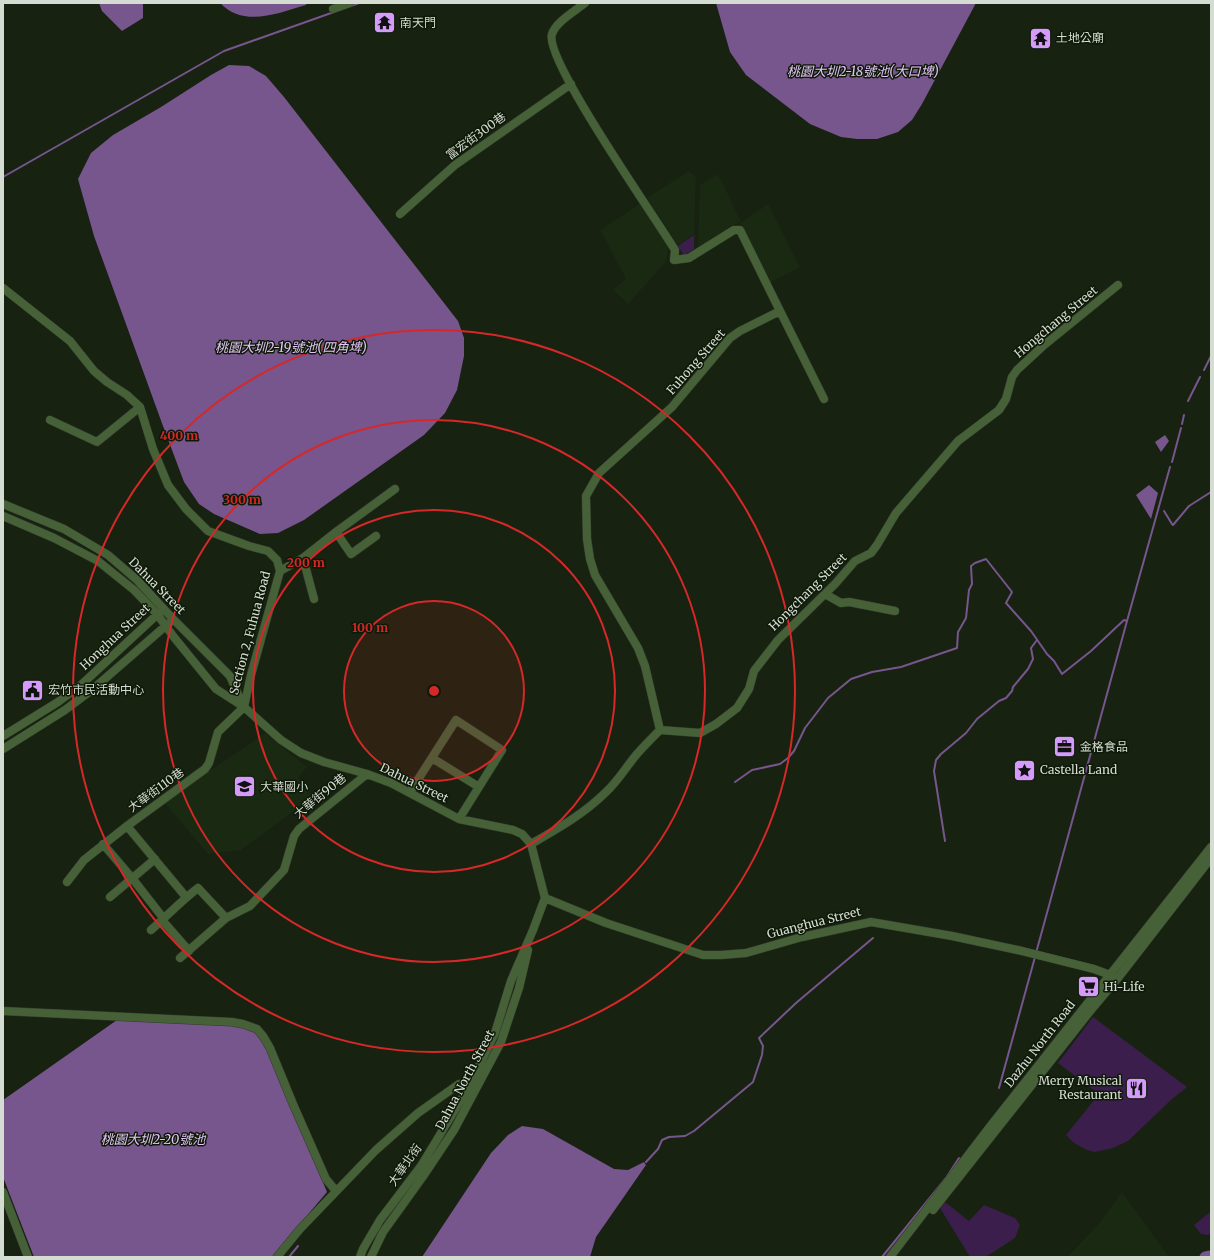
<svg xmlns="http://www.w3.org/2000/svg" width="1214" height="1260" font-family="Merriweather,'Noto Sans TC',serif">
<style>
.built{fill:#1a2911}
.green{fill:#3b1e4c}
.water{fill:#77558d}
.lines{fill:none;stroke-linecap:round;stroke-linejoin:round}
.stream{stroke:#77558d;stroke-width:2}
.river{stroke:#77558d;stroke-width:11}
.minor-casing{stroke:#323c2c;stroke-width:9}
.minor{stroke:#466038;stroke-width:8}
.ring{fill:none;stroke:#d62828;stroke-width:2}
.labels{text-anchor:middle;stroke-width:3;stroke-linejoin:round;paint-order:stroke}
.poi-label{font-size:12px;fill:#d5ddd2;stroke:#0e1908;text-anchor:start}
.street-label{font-size:12px;fill:#d5ddd2;stroke:#0e1908}
.water-label{font-size:13px;font-style:italic;fill:#e2c5f7;stroke:#0e1908}
.centre{fill:#d62828;stroke:#0e1908;stroke-width:2}
.ring-label{font-size:12px;text-anchor:middle;font-weight:bold;fill:#d62828;stroke:#0e1908;stroke-width:3;stroke-linejoin:round;paint-order:stroke}
</style>
<rect width="100%" height="100%" fill="#172211"/>
<path class="built" d="M689,171L696,177L694,234L678,245L647,198Z
M718,174L741,221L698,247L700,185Z
M641,203L667,244L668,252L666,262L628,304L613,290L626,279L600,230Z
M768,204L800,267L769,283L740,223Z
M265,733L307,767L298,778L313,797L241,850L208,854L164,802Z
M1122,1192L1169,1257H1067L1097,1226Z"/>
<path class="green" d="M694,235V249L686,254H683L678,246Z
M1093,1017L1187,1087L1171,1100L1128,1141L1113,1148L1095,1152L1087,1150L1074,1143L1066,1135L1099,1094L1058,1063Z
M945,1202L969,1221L984,1205L1015,1218L1020,1225L1015,1238L995,1251L985,1257H970L940,1208Z
M1210,1212L1211,1233L1208,1235L1201,1234L1194,1225Z"/>
<path class="water" d="M99,3H143V18L122,31L102,11Z
M220,3H307L306,5C278,13 244,28 220,3Z
M716,3H976L922,104L912,120L898,132L877,139H857L841,137L810,124L746,75L730,52Z
M229,65L249,66L266,76L284,97L458,321L464,338V356L457,390L445,413L424,435L304,520L278,533L260,534L214,514L199,504L184,482L163,426L94,236L78,179L91,153L113,135L161,107L211,75Z
M1165,435L1169,441L1161,452L1155,442Z
M1149,485L1158,493L1151,519L1136,495Z
M117,1020L231,1024L256,1032L265,1042L327,1192L272,1257H34L3,1177V1100Z
M522,1126L543,1129L614,1169L628,1170L644,1162L646,1165L596,1237L590,1257H422L491,1153L508,1135Z"/>
<g class="lines">
<path class="stream" d="M351,6L359,3
M3,177L224,51L334,12
M1204,370L1211,356
M1188,401L1200,377
M1182,424L1184,415
M1172,462L1181,428
M1164,511L1172,524L1173,525L1189,506L1211,492
M1127,621L1170,467
M735,782L752,770L780,764L788,758L794,751L805,728L828,698L851,679L872,672L901,667L957,648L958,632L966,618L969,590L972,584L971,566L975,563L986,559L1012,592L1006,603L1031,631L1047,654L1054,661L1062,674L1091,651L1124,620L1127,621L1036,953
M945,841L934,771L936,760L941,754L966,733L977,719L999,701L1006,698L1012,691L1013,687L1028,669L1033,659L1031,648L1037,640
M999,1088L1035,957
M646,1162L658,1149L662,1140L669,1137L685,1136L694,1131L753,1082L762,1055L763,1046L759,1038L796,1003L873,938
M289,1257L298,1246
M882,1257L946,1178L959,1158"/>
<path class="river" d="M1205,1257L1209,1256"/>
<defs>
<path id="minor" d="M585,3C575,11 556,22 552,34C543,58 657,220 675,250L674,260L689,258L734,230H740L780,311L740,331L730,338L672,407L599,473L586,496L587,539L590,559L595,575L638,648L645,666L660,730
M333,9L350,3
M400,214L455,165L571,84
M3,288L70,341L94,371L107,382L127,395L140,407L153,449L168,485L186,509L208,531L249,546L268,551L277,560L280,571L251,675L244,707
M780,311L824,399
M50,420L97,442L140,407
M3,504L64,529L108,555L137,580L173,619L230,676L243,706
M3,516L54,538L98,561L134,590L157,614L173,636L216,689L244,707L281,740L301,753L324,762L367,774L391,783L459,819L513,830L522,834L531,844L545,898
M336,532L351,554L376,536
M303,558L314,599
M280,571L303,558L336,532L395,489
M825,594L841,603L849,602L895,611
M3,736L58,702L81,685L160,612
M3,749L65,710L93,689L169,623
M432,758L479,787
M410,792L456,720L502,750L459,819
M127,826L186,897
M103,844L132,878L164,919
M531,844C557,829 584,814 606,792C618,781 626,767 637,754C644,746 652,738 660,730L700,733L716,724L737,708L749,689L754,671L778,640L835,584L855,561L871,553L877,545L896,513L958,441L999,410L1006,399L1012,377L1017,370L1043,346L1118,285
M67,882L84,860L127,826L205,769L209,763L218,732L244,707
M110,897L155,859
M545,898L606,923L703,955H721L746,953L802,937L871,922L952,936L1022,951L1094,969L1118,978
M162,920L189,951
M151,930C167,916 181,901 198,888L226,918
M180,958L226,918L250,906L284,870L294,836L299,829L367,774
M3,1011L232,1022L243,1024L257,1029L263,1036L270,1048L293,1104L326,1179L336,1191
M3,1192L28,1257
M933,1210L1091,1010L1118,978L1211,858
M277,1257L300,1229L376,1150L418,1113L459,1084L474,1087
M360,1257L363,1249L380,1220L421,1166L470,1085L495,1033L511,981L533,930L545,898
M371,1257L383,1232L424,1175L454,1130L501,1042L519,988L528,950
M890,1257L992,1124L1211,847"/>
</defs>
<use href="#minor" class="minor-casing"/>
<use href="#minor" class="minor"/>
</g>
<circle cx="434" cy="691" r="90" fill="#d62828" fill-opacity=".12"/>
<g class="ring">
<circle cx="434" cy="691" r="90"/>
<circle cx="434" cy="691" r="181"/>
<circle cx="434" cy="691" r="271"/>
<circle cx="434" cy="691" r="361"/>
</g>
<defs>
<symbol id="temple-square" viewBox="-11 -11 22 22"><rect x="-9" y="-9" width="18" height="18" rx="4" fill="#d59bfb" stroke="#0e1908"/><path d="M0-6L5-2H3V0L6.5 2.5H4V6H1.5V3h-3V6H-4V2.5H-6.5L-3 0V-2H-5Z" fill="#111"/></symbol>
<symbol id="civic-square" viewBox="-11 -11 22 22"><rect x="-9" y="-9" width="18" height="18" rx="4" fill="#d59bfb" stroke="#0e1908"/><path d="M-.6-6.5H3V-4.5H.6V-3L4-1V1h2V6H-6V1h2V-1L-.6-3ZM-1.2 2.5V6h2.4V2.5Z" fill="#111"/></symbol>
<symbol id="office-square" viewBox="-11 -11 22 22"><rect x="-9" y="-9" width="18" height="18" rx="4" fill="#d59bfb" stroke="#0e1908"/><path d="M-6-3h4V-5.5h4V-3h4V5H-6ZM-1-4.5V-3h2v-1.5ZM-6 0V1H6V0Z" fill="#111"/></symbol>
<symbol id="sight-square" viewBox="-11 -11 22 22"><rect x="-9" y="-9" width="18" height="18" rx="4" fill="#d59bfb" stroke="#0e1908"/><path d="M0-6L1.8-2.2L6-1.7L2.9 1.2L3.7 5.4L0 3.3L-3.7 5.4L-2.9 1.2L-6-1.7L-1.8-2.2Z" fill="#111"/></symbol>
<symbol id="school-square" viewBox="-11 -11 22 22"><rect x="-9" y="-9" width="18" height="18" rx="4" fill="#d59bfb" stroke="#0e1908"/><path d="M0-5L7-2L0 1L-7-2ZM-4 1L0 2.5L4 1V4Q0 6-4 4Z" fill="#111"/></symbol>
<symbol id="supermarket-square" viewBox="-11 -11 22 22"><rect x="-9" y="-9" width="18" height="18" rx="4" fill="#d59bfb" stroke="#0e1908"/><path d="M-6-5.5h2.5l.6 2H6L4.5 2H-2.5L-4.4-4H-6ZM-1.5 3.2a1.3 1.3 0 1 0 .1 0ZM3 3.2a1.3 1.3 0 1 0 .1 0Z" fill="#111"/></symbol>
<symbol id="restaurant-square" viewBox="-11 -11 22 22"><rect x="-9" y="-9" width="18" height="18" rx="4" fill="#d59bfb" stroke="#0e1908"/><path d="M-5-6h1v4h1v-4h1v4h1v-4h1v5L-1.5 .5V6h-2V.5L-5-1ZM5-6V6H3V1.5H1.5Q1.5-4 5-6Z" fill="#111"/></symbol>
</defs>
<g fill-rule="evenodd">
<use href="#temple-square" x="372" y="10" width="25" height="25"/>
<use href="#temple-square" x="1028" y="26" width="25" height="25"/>
<use href="#civic-square" x="20" y="678" width="25" height="25"/>
<use href="#office-square" x="1052" y="734" width="25" height="25"/>
<use href="#sight-square" x="1012" y="758" width="25" height="25"/>
<use href="#school-square" x="232" y="774" width="25" height="25"/>
<use href="#supermarket-square" x="1076" y="974" width="25" height="25"/>
<use href="#restaurant-square" x="1124" y="1076" width="25" height="25"/>
</g>
<g class="labels">
<g class="poi-label">
<text x="400" y="27">南天門</text>
<text x="1056" y="42">土地公廟</text>
<text x="48" y="694">宏竹市民活動中心</text>
<text x="1080" y="751">金格食品</text>
<text x="1040" y="774">Castella Land</text>
<text x="260" y="791">大華國小</text>
<text x="1104" y="991">Hi-Life</text>
<text x="1122" y="1085" text-anchor="end">Merry Musical<tspan x="1122" dy="14">Restaurant</tspan></text>
</g>
<g class="street-label">
<text transform="translate(476 136) rotate(-36)" y="4">富宏街300巷</text>
<text transform="translate(1056 322) rotate(-40)" y="4">Hongchang Street</text>
<text transform="translate(696 362) rotate(-49)" y="4">Fuhong Street</text>
<text transform="translate(157 586) rotate(45)" y="4">Dahua Street</text>
<text transform="translate(808 592) rotate(-45)" y="4">Hongchang Street</text>
<text transform="translate(250 633) rotate(-75)" y="4">Section 2, Fuhua Road</text>
<text transform="translate(115 637) rotate(-43)" y="4">Honghua Street</text>
<text transform="translate(414 783) rotate(26)" y="4">Dahua Street</text>
<text transform="translate(156 790) rotate(-36)" y="4">大華街110巷</text>
<text transform="translate(320 796) rotate(-39)" y="4">大華街90巷</text>
<text transform="translate(814 923) rotate(-14)" y="4">Guanghua Street</text>
<text transform="translate(1040 1044) rotate(-52)" y="4">Dazhu North Road</text>
<text transform="translate(465 1080) rotate(-62)" y="4">Dahua North Street</text>
<text transform="translate(405 1165) rotate(-55)" y="4">大華北街</text>
</g>
<g class="water-label">
<text x="863" y="76">桃園大圳2-18號池(大口埤)</text>
<text x="291" y="352">桃園大圳2-19號池(四角埤)</text>
<text x="153" y="1144">桃園大圳2-20號池</text>
</g>
</g>
<circle cx="434" cy="691" r="6" class="centre"/>
<g class="ring-label">
<text x="179" y="440">400 m</text>
<text x="242" y="504">300 m</text>
<text x="306" y="567">200 m</text>
<text x="370" y="632">100 m</text>
</g>
<rect width="1214" height="1260" fill="none" stroke="#d5ddd2" stroke-width="8"/>
</svg>
